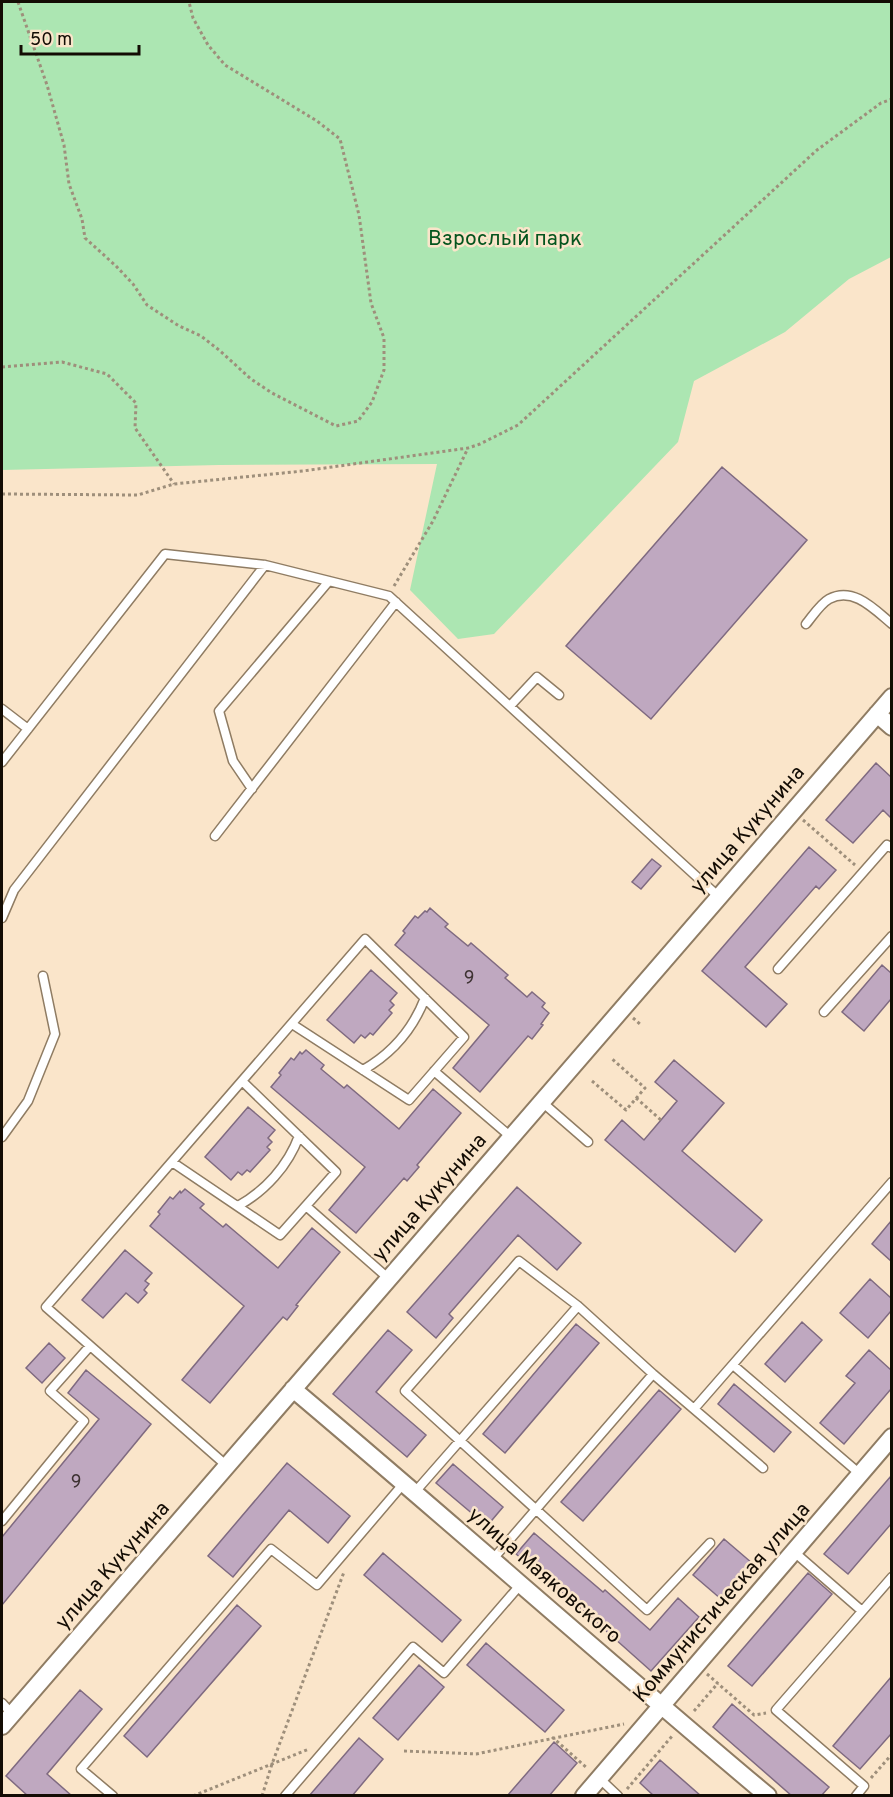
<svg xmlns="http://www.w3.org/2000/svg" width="893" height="1797" font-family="Overpass,sans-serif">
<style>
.green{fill:#ace6b2}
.building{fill:#bfa8c0;stroke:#7f6a80;stroke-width:1.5}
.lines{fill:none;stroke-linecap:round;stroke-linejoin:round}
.lane-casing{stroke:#8f7c63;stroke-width:11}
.street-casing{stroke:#8f7c63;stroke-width:20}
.path{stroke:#9e8f7b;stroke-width:3;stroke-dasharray:3 3;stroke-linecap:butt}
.lane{stroke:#fff;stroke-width:8}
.street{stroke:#fff;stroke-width:16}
.labels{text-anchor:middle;stroke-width:5;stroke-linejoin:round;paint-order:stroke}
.number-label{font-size:18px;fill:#3e3333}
.park-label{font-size:21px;fill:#05551e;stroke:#fae5ca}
.street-label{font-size:21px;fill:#130c04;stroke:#fae5ca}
</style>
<rect width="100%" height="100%" fill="#fae5ca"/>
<path class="green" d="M2,2H891V257L849,279L785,332L694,381L678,442L494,634L458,639L410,590L437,464L219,465L2,470Z"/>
<path class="building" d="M722,467L807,540L651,719L566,646Z
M876,763L891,777V818L883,810L853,843L826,820Z
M809,847L836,870L819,889L816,886L745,967L787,1004L766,1027L702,971Z
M652,859L661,866L641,889L632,882Z
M430,908L448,924L445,927L468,946L471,943L508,975L505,978L527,997L532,992L545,1003L542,1007L549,1013L541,1024L543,1025L532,1039L528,1036L480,1092L453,1068L489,1025L395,945L405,933L403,931L415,916L418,918L425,911L427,912Z
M882,965L891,973V999L864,1031L842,1012Z
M371,970L397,993L390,1001L394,1005L389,1010L392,1013L373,1035L370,1033L365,1038L361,1035L354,1043L327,1020Z
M306,1050L324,1065L321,1069L344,1088L347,1085L399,1129L433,1089L461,1113L417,1165L419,1167L407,1181L404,1178L356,1233L329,1210L365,1167L271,1087L281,1075L279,1073L291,1058L294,1060L300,1052L302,1054Z
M674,1060L724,1103L682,1151L762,1220L735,1252L605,1140L622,1120L644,1140L661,1120L677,1101L655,1082Z
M248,1107L275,1130L268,1138L272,1142L267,1147L270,1150L250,1172L247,1170L242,1175L238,1172L231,1180L205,1157Z
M517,1187L581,1243L557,1270L518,1235L449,1314L453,1318L436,1338L407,1312Z
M185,1189L204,1204L200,1208L223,1227L226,1224L278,1268L312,1228L340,1252L296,1305L298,1306L287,1320L283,1317L276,1325L210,1403L182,1380L244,1306L150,1226L160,1214L158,1212L170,1197L173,1199L180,1191L181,1193Z
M891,1221V1261L872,1244Z
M125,1250L152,1273L145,1281L149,1284L144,1290L147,1293L138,1303L126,1293L103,1318L82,1300Z
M870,1279L891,1298V1311L868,1338L840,1313Z
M802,1322L822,1340L785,1382L765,1364Z
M576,1324L599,1343L505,1453L483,1434Z
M388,1330L412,1350L376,1392L426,1435L407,1457L333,1394Z
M49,1343L65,1358L42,1383L26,1368Z
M869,1350L891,1370V1389L844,1444L820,1423L855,1383L846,1376Z
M86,1370L151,1424L2,1605V1537L99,1419L68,1393Z
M734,1384L791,1432L774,1452L718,1404Z
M659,1390L681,1409L583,1521L561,1502Z
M287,1463L350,1516L328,1543L289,1510L233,1577L208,1556Z
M453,1464L503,1507L487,1526L436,1483Z
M891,1476V1524L848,1574L824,1554Z
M534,1533L603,1592L605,1590L650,1630L678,1598L699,1617L651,1671L568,1597L516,1554Z
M724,1539L752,1563L721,1599L693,1575Z
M383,1553L461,1620L442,1642L364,1575Z
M808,1573L832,1594L752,1686L728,1666Z
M237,1605L261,1626L147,1757L124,1736Z
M486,1643L564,1710L545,1732L467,1665Z
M419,1665L444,1687L398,1740L373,1718Z
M891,1677V1734L860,1769L833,1746Z
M80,1690L102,1709L47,1774L72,1796H28L6,1776Z
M732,1704L829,1787L821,1796H792L713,1727Z
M359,1738L383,1759L352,1796H309Z
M554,1742L577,1763L549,1796H507Z
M660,1760L701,1796H654L640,1783Z"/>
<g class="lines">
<defs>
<path id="lane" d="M806,624C812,617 820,604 829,599C853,586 874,609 892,624
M510,706L537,677L559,695
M2,709L28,729
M2,762L165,554L265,565L389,596L719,897
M252,789L233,761L219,711L329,581
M215,836L396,602
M2,918L14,890L265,565
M778,969L887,845L892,848
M824,1012L892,936
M363,1070C391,1054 413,1029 425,998
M434,1071L511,1137
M542,1102L588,1142
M2,1137L28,1101L55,1034L43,976
M172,1162L280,1235L336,1172L242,1081
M238,1206C265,1191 288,1166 299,1136
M306,1206L388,1278
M733,1365L860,1474
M694,1409L892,1182
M227,1466L46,1307L365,939L464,1037L409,1100L292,1024
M415,1492L578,1306
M2,1521L84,1421L50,1391L90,1346
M710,1543L647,1610L405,1391L519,1261L578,1306L653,1374L763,1468
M793,1551L862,1611
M493,1559L653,1374
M2,1703L12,1714
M599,1778L618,1796
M113,1796L81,1769L271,1549L317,1585L404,1483
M285,1796L413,1647L444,1673L521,1584
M856,1796L864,1786L776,1710L892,1577"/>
<path id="street" d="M877,714L892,727
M293,1389C452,1523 608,1662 768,1796
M2,1726L892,697
M584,1796L892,1437"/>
</defs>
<use href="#lane" class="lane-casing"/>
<use href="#street" class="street-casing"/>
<path class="path" d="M18,2L47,85L64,145L69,184L82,219L85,238L116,266L133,284L147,305L179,326L201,336L219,350L251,379L272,393L336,426L358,421L372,402L384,370V338L371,303L359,215L340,139L317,121L225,65L208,45L193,18L189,2
M2,367L62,362L107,374L136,403L135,428L174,484
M2,494L138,495L174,484L303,471L468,448L480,444L518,425L817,150L881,103L892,99
M394,586L433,521L468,448
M803,820L855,865
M633,1018L641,1025
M592,1081L626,1110L645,1088L611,1058
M636,1098L661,1120
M707,1674L754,1715L766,1713
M694,1711L718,1683
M552,1737L587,1768
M404,1751L476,1754L624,1724
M871,1778L892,1754
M627,1789L673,1735
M193,1796L309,1749
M262,1796L272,1764L344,1572"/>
<use href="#lane" class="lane"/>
<use href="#street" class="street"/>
</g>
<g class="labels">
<g class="number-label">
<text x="469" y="983">9</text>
<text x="76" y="1487">9</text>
</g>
<g class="park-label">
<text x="505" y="245">Взрослый парк</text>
</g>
<g class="street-label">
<text transform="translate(747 829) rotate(-49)" y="7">улица Кукунина</text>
<text transform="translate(429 1197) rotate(-49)" y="7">улица Кукунина</text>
<text transform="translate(112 1565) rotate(-49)" y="7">улица Кукунина</text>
<text transform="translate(545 1575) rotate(41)" y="7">улица Маяковского</text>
<text transform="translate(721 1602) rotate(-49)" y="7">Коммунистическая улица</text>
</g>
</g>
<rect width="893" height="1797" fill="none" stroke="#130c04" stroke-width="6"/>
<path d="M21 45v9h118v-9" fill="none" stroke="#130c04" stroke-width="3"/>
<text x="30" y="45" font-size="18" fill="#130c04" stroke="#fae5ca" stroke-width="4.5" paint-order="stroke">50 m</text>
</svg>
